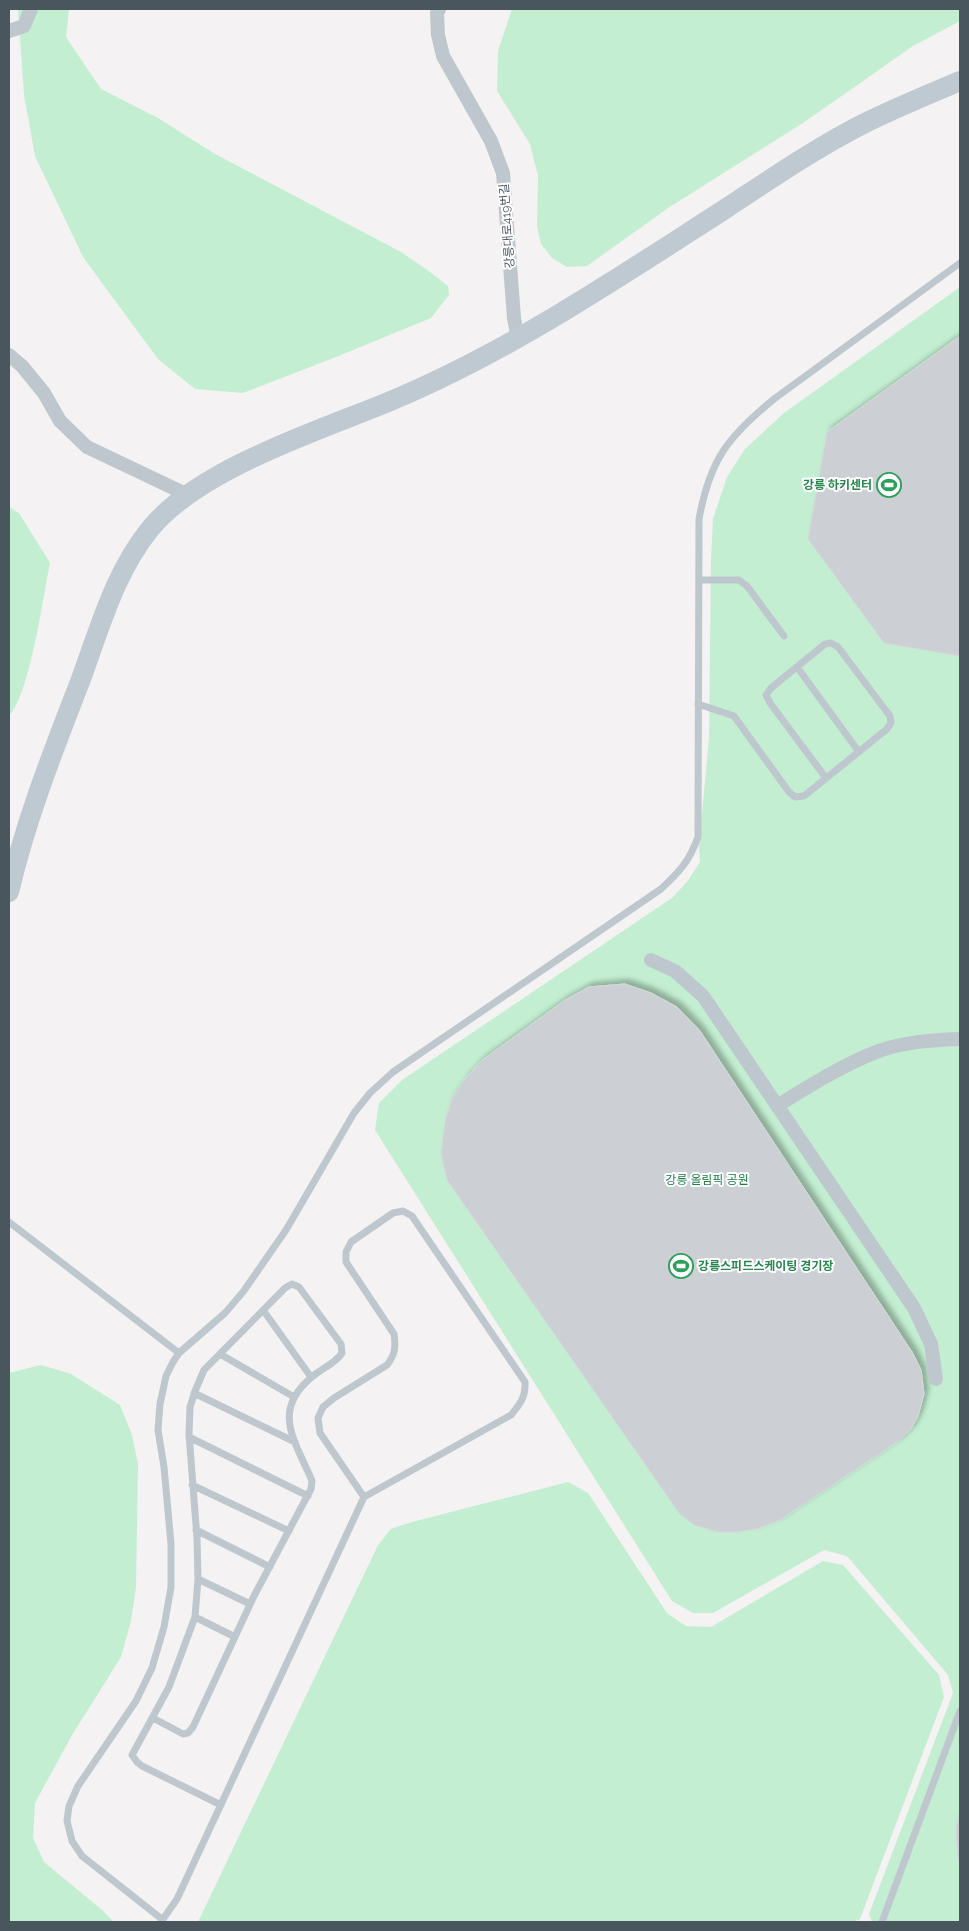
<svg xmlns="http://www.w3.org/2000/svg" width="969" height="1931" font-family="Raleway,'Noto Sans KR',sans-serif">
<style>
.green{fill:#c3eed1}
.building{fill:#cccfd4;stroke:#d6d8dc;filter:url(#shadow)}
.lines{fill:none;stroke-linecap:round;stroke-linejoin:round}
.lane{stroke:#bec7cd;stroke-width:7}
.street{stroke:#bec7cd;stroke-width:14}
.secondary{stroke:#bfc9d2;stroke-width:20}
.labels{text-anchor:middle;stroke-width:4;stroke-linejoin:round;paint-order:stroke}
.street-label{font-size:12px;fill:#4a565e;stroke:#fff}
.leisure-label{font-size:12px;font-weight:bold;fill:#27864d;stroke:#fff;text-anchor:end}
.park-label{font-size:12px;fill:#1c7e48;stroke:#fff}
</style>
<defs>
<filter id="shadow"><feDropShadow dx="4.5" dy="-4.5" stdDeviation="2.5" flood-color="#0004"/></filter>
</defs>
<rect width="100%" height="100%" fill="#f4f2f2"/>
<path class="green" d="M18,9H69L66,37L101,89L158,118L215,154L401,252L426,269L448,286L449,295L431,318L336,357L243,393L195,389L158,359L83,257L35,156L24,95Z
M512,9H960V21L913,46L803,123L668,208L587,266L567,267L552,258L541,244L537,226L538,176L530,144L497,91L498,51Z
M960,287V1922H872L869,1914L953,1693L948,1675L847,1556L824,1550L713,1613H693L672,1601L375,1130L379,1103L402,1080L672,898L687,882L700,862L699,846L709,738L711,559L713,519L727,477L745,449L784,413Z
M9,507L19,513L50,563C43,597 30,694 9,716Z
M41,1365L71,1374L120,1405L132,1435L138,1464L136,1587L131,1621L121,1657L72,1735L35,1803L33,1838L44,1862L102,1910L114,1922H9V1373Z
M568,1482L588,1493L667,1613L686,1626L711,1627L823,1561L843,1565L939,1675L944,1697L860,1919L853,1922H198L378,1545L391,1529L412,1522Z"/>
<path class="building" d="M960,336V656L884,643L808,539L827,432Z
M625,984L651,993L677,1007L700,1031L912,1352L921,1370L924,1394L918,1416L911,1429L900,1440L778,1521L757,1529L736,1532H717L694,1525L679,1513L447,1180L441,1154L445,1122L451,1101L465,1079L481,1061L565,1000L589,987Z
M960,1814V1864L958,1859L956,1827Z"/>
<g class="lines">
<path class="lane" d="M699,580H739L747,586L784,636
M797,667L859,752
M698,704L734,716L789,792L795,797L804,796L887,729L891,723L890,716L838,647L831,643L825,644L771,688L766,695L770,703L826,778
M9,1222L179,1353
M263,1310L311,1377
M220,1354L294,1397
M194,1393L295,1442
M189,1437L308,1496
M192,1485L289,1531
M196,1530L270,1567
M198,1579L250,1604
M195,1617L235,1637
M153,1718L183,1734L188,1733L193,1727L254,1596L311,1489L312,1481C296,1442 270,1411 312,1377C322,1368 335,1364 342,1353L341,1344L299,1287L292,1284L285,1288L204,1370L195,1391L190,1407L189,1434L197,1538L198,1579L195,1617L169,1687L132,1755L137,1762L142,1766L221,1805
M163,1920L82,1856L72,1841L67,1821L69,1806L78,1786L136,1701L152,1668L164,1627L171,1587V1544L164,1467L158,1430L160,1404L166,1376L173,1362L179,1353L225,1313L243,1292L286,1230L354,1113L370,1093L393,1072L661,889C680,871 689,862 698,837L699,519C710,459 728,437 774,399L960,263
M161,1922L177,1899L364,1497L511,1415C520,1404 526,1397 525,1382L412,1216L403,1211L393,1213L351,1242L346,1252V1262L394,1334C396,1347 395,1355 387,1365L334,1398L323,1407L318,1418L320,1433L364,1497
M882,1922L960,1711"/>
<path class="street" d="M439,9L437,13L438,35L443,56L491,141L503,173L514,318L518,339
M9,31L24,26L31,9
M9,355L22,366L44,393L60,421L87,447L188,495
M651,960L675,971L703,996L914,1308L931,1344L936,1379
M777,1106C809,1086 841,1066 876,1052C901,1042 933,1040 960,1039"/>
<path class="secondary" d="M9,892C26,819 54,749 81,679C100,627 115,572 150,529C196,472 308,434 376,407C499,358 610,283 722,211C768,181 814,149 863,124C895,108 927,95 960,81"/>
</g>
<defs>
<symbol id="stadium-ring" viewBox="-11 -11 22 22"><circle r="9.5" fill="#fff" stroke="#2e9e5b" stroke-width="1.5"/><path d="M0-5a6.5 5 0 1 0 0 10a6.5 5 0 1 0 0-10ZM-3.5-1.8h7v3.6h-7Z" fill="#2e9e5b"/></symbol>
</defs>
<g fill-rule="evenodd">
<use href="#stadium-ring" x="875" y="471" width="28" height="28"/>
<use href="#stadium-ring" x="667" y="1252" width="28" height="28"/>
</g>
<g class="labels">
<g class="street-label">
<text transform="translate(507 226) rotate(-94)" y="4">강릉대로419번길</text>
</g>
<g class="leisure-label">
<text x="872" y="489">강릉 하키센터</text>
<text x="698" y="1270" text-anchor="start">강릉스피드스케이팅 경기장</text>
</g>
<g class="park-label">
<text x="707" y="1184">강릉 올림픽 공원</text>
</g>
</g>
<rect width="969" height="1931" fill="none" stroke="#4a565e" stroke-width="20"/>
</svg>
